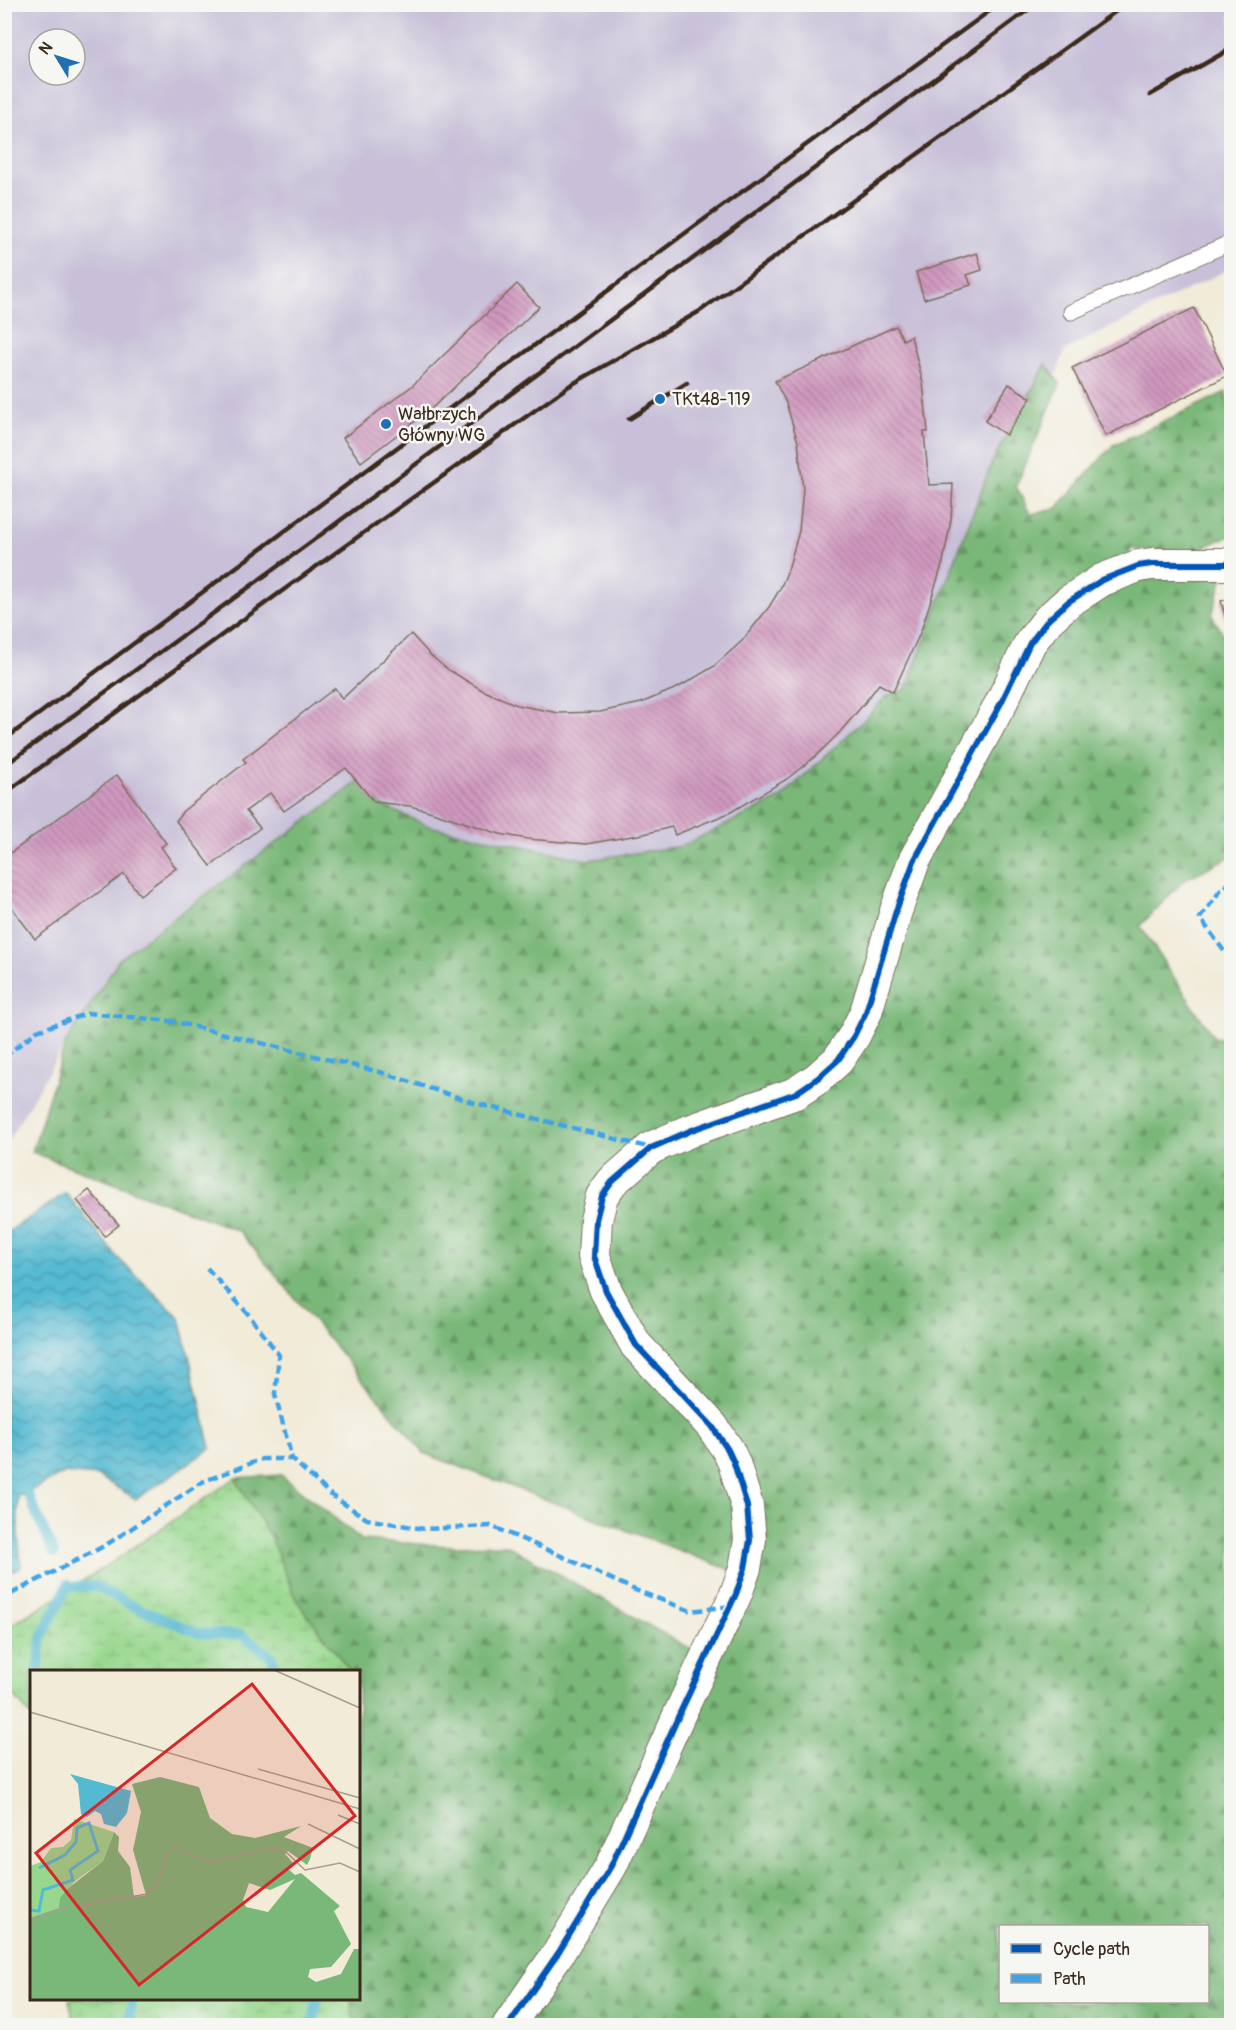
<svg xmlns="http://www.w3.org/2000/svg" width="1236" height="2030" font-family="Pangolin,sans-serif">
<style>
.railway{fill:#c7c0d8;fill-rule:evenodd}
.forest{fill:url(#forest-firs);stroke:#5a714c;stroke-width:1.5;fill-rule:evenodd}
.wetland{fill:url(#wetland-marsh);stroke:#6a8156;stroke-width:1.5}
.water{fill:url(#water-waves);stroke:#487278;stroke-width:1.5}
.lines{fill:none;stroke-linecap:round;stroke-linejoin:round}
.stream{stroke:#54bad2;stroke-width:10}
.building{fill:url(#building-back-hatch)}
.service-casing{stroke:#7b6e5f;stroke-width:17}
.minor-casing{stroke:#7b6e5f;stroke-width:34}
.service{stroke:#fff;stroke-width:15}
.minor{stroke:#fff;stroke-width:32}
.rail{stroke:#3b2a1e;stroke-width:4.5}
.quiet{stroke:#3fa3ea;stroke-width:4.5;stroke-dasharray:9 4.5;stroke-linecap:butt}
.cycleway-casing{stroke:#f6f6f2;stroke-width:10}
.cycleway{stroke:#0057b8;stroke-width:6}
.poi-dot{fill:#1f6fb2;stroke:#f6f6f2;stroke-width:2}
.labels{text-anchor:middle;stroke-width:5;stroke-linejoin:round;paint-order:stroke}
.poi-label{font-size:18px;fill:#3b2a1e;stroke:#f6f6f2;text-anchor:start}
.inset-river{fill:none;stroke:#54bad2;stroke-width:3}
.inset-road{fill:none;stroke:#a89e8e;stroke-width:1.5}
.view{fill:#d62828;fill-opacity:0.15;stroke:#d62828;stroke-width:3}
.inset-edge{fill:none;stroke:#3b2a1e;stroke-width:3}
</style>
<defs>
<pattern id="forest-firs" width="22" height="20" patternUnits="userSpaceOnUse" patternTransform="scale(1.5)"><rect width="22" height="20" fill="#7ab879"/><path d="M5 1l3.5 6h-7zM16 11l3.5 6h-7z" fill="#659663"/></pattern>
<pattern id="wetland-marsh" width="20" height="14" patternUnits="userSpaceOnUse" patternTransform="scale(1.5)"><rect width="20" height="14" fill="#98d88e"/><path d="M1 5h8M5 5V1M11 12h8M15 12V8" fill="none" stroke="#84ba7a"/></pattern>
<pattern id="water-waves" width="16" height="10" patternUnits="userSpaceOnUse" patternTransform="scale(1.5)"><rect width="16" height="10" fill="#54bad2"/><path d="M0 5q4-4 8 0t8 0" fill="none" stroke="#4797aa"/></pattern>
<pattern id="building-back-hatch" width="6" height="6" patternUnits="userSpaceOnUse" patternTransform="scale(1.5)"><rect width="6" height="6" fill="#d099bf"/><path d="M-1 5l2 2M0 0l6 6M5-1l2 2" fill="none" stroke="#aa7d9b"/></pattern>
</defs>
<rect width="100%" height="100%" fill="#f6f6f2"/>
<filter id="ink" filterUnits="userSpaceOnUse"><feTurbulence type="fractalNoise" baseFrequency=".0167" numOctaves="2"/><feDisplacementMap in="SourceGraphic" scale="12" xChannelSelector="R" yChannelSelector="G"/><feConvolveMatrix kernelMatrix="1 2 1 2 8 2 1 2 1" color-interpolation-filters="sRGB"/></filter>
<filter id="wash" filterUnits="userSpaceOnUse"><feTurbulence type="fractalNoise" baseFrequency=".008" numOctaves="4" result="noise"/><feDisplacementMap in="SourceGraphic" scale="24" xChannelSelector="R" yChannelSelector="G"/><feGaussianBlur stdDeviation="1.35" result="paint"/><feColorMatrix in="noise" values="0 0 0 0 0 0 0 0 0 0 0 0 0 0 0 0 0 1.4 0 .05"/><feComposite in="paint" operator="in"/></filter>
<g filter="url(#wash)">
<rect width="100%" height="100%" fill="#f1ebd8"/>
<path class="railway" d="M5,5H1231V268L1065,350L963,624L886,750L688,892L65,1044L5,1146ZM39,39H75V75H39Z"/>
<path class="forest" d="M1046,364L1060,384L1016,486L1030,514L1056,509L1113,445L1226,392L1232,433L1231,535L1193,552L1129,549L1137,580L1223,576L1212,615L1227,641L1231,640V856L1184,880L1140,926L1214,1038L1231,1041V2025H355L350,1999L358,1998V1672L350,1671L296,1600L271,1538L235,1478L281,1475L362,1540L449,1546L507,1545L701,1655L746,1576L424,1453L239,1231L32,1152L65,1044L120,958L358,782L374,802L428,826L588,860L682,846L779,799L863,721L886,697L906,689L993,460ZM1000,1926H1208V2002H1000Z"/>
<path class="wetland" d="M235,1478L271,1538L296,1600L350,1671L32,1672L31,1716L5,1686V1629L102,1569Z
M69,1999H350L355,2025H75Z"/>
<path class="water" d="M66,1193L117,1257L180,1318L211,1448L136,1499L98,1476L65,1473L18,1497V1531L21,1567L5,1575V1234Z"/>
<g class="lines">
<path class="stream" d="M27,1492L54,1553
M38,1672L42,1637L68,1584L69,1587L96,1586L133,1606L198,1633L242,1635L272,1657L275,1672
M132,2026L130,2015L133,1998
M309,2026L314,2020L317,1998"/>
</g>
<g id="blocks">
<path class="building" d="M977,253L982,270L967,275L971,285L924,299L916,272Z
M517,284L539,307L430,410L361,462L343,438L412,386Z
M1194,308L1227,376L1106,436L1072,368Z
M896,326L903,340L911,336L923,383L928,432H924L929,485L953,484L951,520L943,562L921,631L893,692L879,684L863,705L840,732L817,755L787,779L729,813L675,835L672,827L644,834L586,844L528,839L500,834L429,811L410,806L374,802L346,768L284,811L270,793L246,811L260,828L211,866L176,821L183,811L246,762L243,759L335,688L342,699L411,634L430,655L447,669L482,690L517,705L559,713L600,712L641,703L679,687L713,667L742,641L769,607L780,589L788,570L799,531L803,489L798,442L786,403L775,381Z
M1009,384L1031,398L1006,435L985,421Z
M1232,598V631H1229L1221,601Z
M117,775L166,843L161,847L176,868L140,895L124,874L35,939L4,897V858Z
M89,1190L119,1225L105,1236L77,1200Z"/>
</g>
</g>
<g filter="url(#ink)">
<use href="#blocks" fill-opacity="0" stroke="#7b6e5f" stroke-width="1.5"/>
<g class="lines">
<defs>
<path id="service" d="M1071,312L1232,242"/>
<path id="minor" d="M508,2026L559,1952L611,1866L679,1715L736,1594L745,1568L750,1540L747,1506L734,1463L728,1450L712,1426L636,1345L606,1291L594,1256L596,1220L602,1196L612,1182L651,1148L692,1130L796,1093L818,1078L838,1060L854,1036L866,1012L896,911L914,861L1001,703L1030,643L1048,620L1068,602L1102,580L1138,566L1152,564H1232"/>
</defs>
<use href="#service" class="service-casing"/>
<use href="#minor" class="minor-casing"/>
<use href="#service" class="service"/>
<use href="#minor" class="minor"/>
<path class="rail" d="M1150,95L1232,48
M629,419L687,383
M4,740L680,237L999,4
M4,766L330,528L1036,4
M4,794L289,586L569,386L700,311L1126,4"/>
<path class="quiet" d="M1232,881L1220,891L1200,918L1224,951L1232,958
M4,1057L37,1031L88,1013L171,1021L380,1072L475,1103L651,1148
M207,1268L248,1314L279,1355L275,1394L292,1459L331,1495L367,1519L424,1529L491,1526L557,1554L635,1590L691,1611L730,1606
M11,1594L106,1545L202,1482L262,1459H292"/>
<defs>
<path id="cycleway" d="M508,2026L559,1952L611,1866L679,1715L736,1594L745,1568L750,1540L747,1506L734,1463L728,1450L712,1426L636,1345L606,1291L594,1256L596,1220L602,1196L612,1182L651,1148L692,1130L796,1093L818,1078L838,1060L854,1036L866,1012L896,911L914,861L1001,703L1030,643L1048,620L1068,602L1102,580L1138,566L1152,564H1232"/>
</defs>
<use href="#cycleway" class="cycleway-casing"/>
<use href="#cycleway" class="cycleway"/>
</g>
</g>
<g class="poi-dot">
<circle cx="660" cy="399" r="6"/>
<circle cx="386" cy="424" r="6"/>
</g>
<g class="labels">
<g class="poi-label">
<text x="672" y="405">TKt48-119</text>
<text x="398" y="420">Wałbrzych<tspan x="398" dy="21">Główny WG</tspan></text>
</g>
</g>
<g transform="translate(30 1670)">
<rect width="330" height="330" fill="#f1ebd8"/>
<path d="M130,107L169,117L180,148L202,164L225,168L271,156L254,167L283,178L280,189L277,195L258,181L255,184L263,193L257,198L265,205L271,203L310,236L304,241L321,274L301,297L280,299L278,307L286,312L311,304L324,279H330V330H0V248L73,191L84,162L89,167L88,181L100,197L104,227L116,225L103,180L111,142L102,114ZM265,209L238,242L216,237L213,230L219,213L240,220Z" fill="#7ab879" fill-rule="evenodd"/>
<path d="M44,149L84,162L73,191L45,211L30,228L29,238L0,248V196L11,192L21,178L33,177L41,170Z" fill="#98d88e"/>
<path d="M40,104L101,121L97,143L86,157L74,154L71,144L65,141L57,147L51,144L48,114Z" fill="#54bad2"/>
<path class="inset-river" d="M0,240L9,241L13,220L43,210L40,200L68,181L59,153L47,158L46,172L35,185L9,198"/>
<path class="inset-road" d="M244,0L330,38M0,42L330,139M228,99L330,128M308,145L330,154M278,154L330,179M0,251L30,239L117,224L128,213L135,186L145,178L179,192L244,178L257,183L275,200L310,193L330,202"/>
<path class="view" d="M222,14L325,146L109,315L6,183Z"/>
<rect width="330" height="330" class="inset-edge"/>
</g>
<rect width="1236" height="2030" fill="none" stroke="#f6f6f2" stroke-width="24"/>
<rect x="999" y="1925" width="210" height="78" fill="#f6f6f2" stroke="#aba49d" stroke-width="1.5"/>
<rect x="1011" y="1944" width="30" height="9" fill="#0057b8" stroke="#aba49d" stroke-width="1.5"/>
<text x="1053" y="1955" font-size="18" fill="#3b2a1e">Cycle path</text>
<rect x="1011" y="1974" width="30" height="9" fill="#3fa3ea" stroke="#aba49d" stroke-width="1.5"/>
<text x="1053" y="1985" font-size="18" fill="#3b2a1e">Path</text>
<g transform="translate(57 57) rotate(308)"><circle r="28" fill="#f6f6f2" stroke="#aba49d" stroke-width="1.5"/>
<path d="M0-4.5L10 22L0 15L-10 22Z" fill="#1f6fb2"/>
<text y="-9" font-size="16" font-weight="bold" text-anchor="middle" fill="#3b2a1e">N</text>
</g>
</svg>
